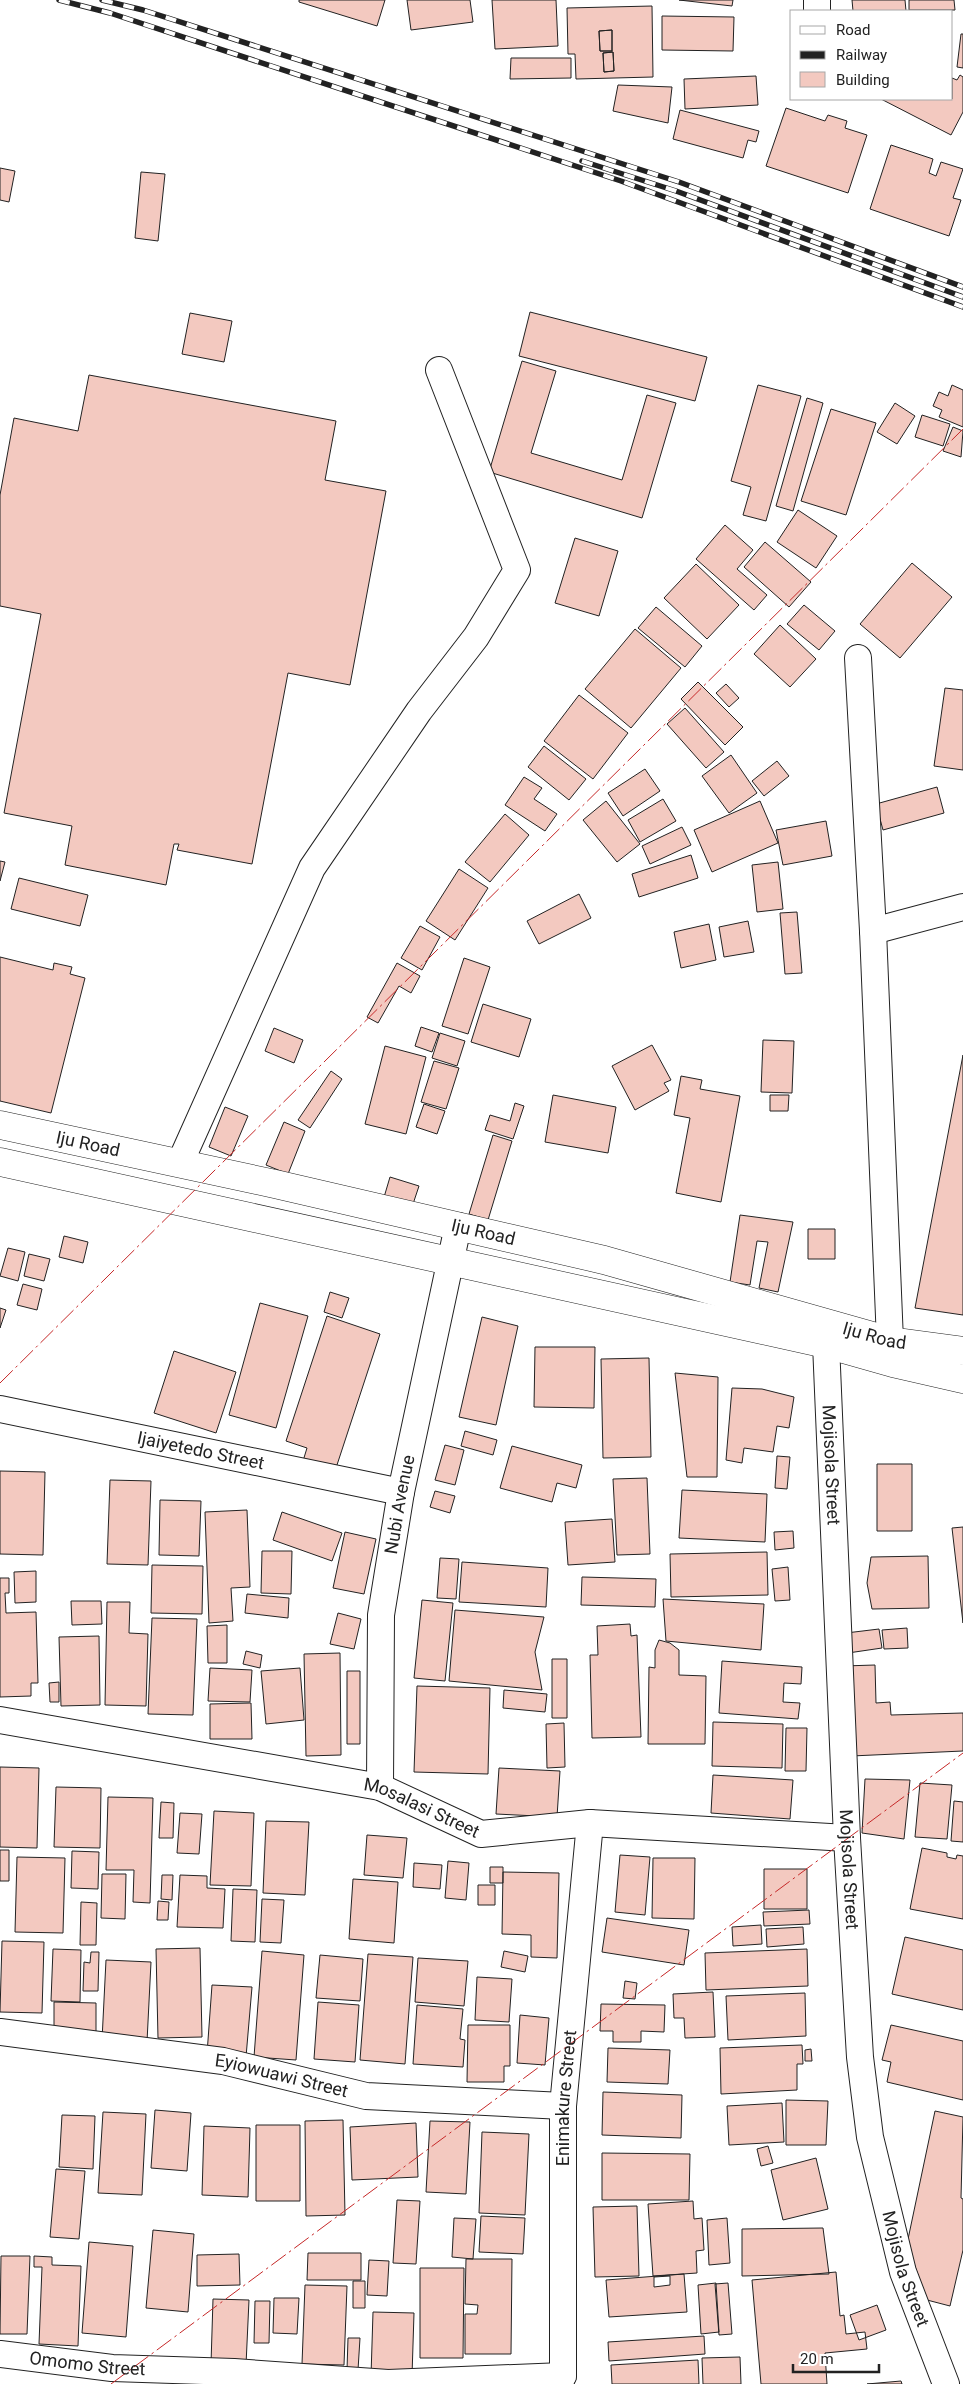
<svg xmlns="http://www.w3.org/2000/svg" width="963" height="2384" font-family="Roboto,sans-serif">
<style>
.building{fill:#f3c9c0;stroke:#222;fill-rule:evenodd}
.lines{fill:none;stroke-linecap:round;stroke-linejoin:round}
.street-casing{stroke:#222;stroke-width:28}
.secondary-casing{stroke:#222;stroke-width:29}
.street{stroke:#fff;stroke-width:26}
.secondary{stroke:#fff;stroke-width:28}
.rail-casing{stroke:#222;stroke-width:5.5}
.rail{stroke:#fff;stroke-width:4;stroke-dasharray:11;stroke-linecap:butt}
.power{stroke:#c62828;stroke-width:1;stroke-dasharray:18 4 2.5 4;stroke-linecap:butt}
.labels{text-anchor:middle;stroke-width:4;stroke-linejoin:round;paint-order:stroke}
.street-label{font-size:18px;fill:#222;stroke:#fff}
</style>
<rect width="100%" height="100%" fill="#fff"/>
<path class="building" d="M299,0H385L377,26L299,2Z
M407,0H470L473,22L411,30Z
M492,0H556L558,46L495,49Z
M679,0H733L732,6Z
M852,0H905L906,11H853Z
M909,0H954L955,10H909Z
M652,6L653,77L576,79L575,54H568L567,8ZM612,30V51H600L599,31ZM613,52L614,71L604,72L603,53Z
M662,16L734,17L733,51L662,50Z
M612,30V51H600L599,31Z
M961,34H963V68L957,67Z
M613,52L614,71L604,72L603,53Z
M511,58H571V78L510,79Z
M960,75L963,77V112L951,135L881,99H952V78L957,80Z
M756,76L758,105L685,109L684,79Z
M618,85L672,87L668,123L613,111Z
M786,108L825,121L828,115L847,121L845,128L867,135L848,193L766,166Z
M680,110L759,131L756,142L748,140L743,158L673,139Z
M891,145L933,159L929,173L936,176L941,162L963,169L953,198L961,200L949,236L870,209Z
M0,168L15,171L9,202L0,200Z
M141,172L165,174L158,241L135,238Z
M530,312L707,357L695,401L519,356Z
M190,313L232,321L224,362L182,354Z
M522,361L556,371L531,453L622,480L647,395L676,403L642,518L489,472Z
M89,375L336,421L325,480L386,491L350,685L288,673L252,864L177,850L179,844H174L166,885L65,865L72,826L4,813L41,614L0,606V495L14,418L78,431Z
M758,385L801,396L766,521L743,515L751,487L731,481Z
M952,385L963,390V427L939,417L942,410L933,406L939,392L948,396Z
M807,398L823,403L793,511L776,506Z
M895,403L915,416L897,444L877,432Z
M831,409L876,423L846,515L801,501Z
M922,415L950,424L943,446L915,437Z
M953,427L963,431L961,457L943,451Z
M798,510L837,536L816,568L777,542Z
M725,525L753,550L737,569L767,595L754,610L696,559Z
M575,538L618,551L599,616L555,603Z
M765,542L811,582L789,607L744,567Z
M912,563L952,597L900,658L860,624Z
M696,564L739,605L707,639L664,598Z
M804,605L835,631L819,650L787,624Z
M656,607L702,646L685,667L638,628Z
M780,625L816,659L790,687L754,654Z
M635,629L681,668L631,728L585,689Z
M698,682L743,727L725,745L681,699Z
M726,684L739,698L729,707L716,693Z
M945,688L963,690V770L934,766Z
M579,695L628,733L593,779L544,741Z
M685,708L724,752L706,768L667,724Z
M544,746L586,779L569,800L528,767Z
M731,755L757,793L729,813L702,776Z
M777,761L789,776L764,796L752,781Z
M645,769L660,791L623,816L608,793Z
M524,777L542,788L534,799L557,814L545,831L505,805Z
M937,787L944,813L883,830L876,804Z
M663,799L676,821L640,842L628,820Z
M606,801L640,844L617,862L583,820Z
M760,801L778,843L712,872L694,830Z
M505,814L529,835L490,882L465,862Z
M826,821L832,856L783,865L776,830Z
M682,827L691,845L650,864L642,846Z
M691,855L698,878L639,897L632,874Z
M0,861L5,862L0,881Z
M778,862L783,909L757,912L752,865Z
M459,869L488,888L455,940L426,921Z
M19,878L88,895L80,926L11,909Z
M579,894L591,918L539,944L527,921Z
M797,912L802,973L785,974L780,913Z
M748,921L754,952L724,957L719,927Z
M709,924L716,960L681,968L674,932Z
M420,926L440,937L422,970L401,958Z
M0,957L53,970L54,963L72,967L70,974L85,978L51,1113L0,1101Z
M464,958L490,967L468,1034L442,1026Z
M397,963L420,976L411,993L399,986L378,1023L367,1017Z
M483,1004L531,1019L519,1057L471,1042Z
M421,1027L439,1033L432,1052L415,1046Z
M274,1028L303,1040L294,1063L265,1051Z
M440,1033L465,1041L457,1066L432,1058Z
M763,1040L794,1041L792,1093L761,1092Z
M652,1045L671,1080L664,1083L669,1091L635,1110L612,1066Z
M385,1046L426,1057L406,1134L365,1124Z
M963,1055V1315L915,1308Z
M434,1061L459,1068L446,1109L421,1102Z
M331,1071L342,1079L310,1128L298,1120Z
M681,1076L702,1080L700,1089L740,1096L721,1202L676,1193L690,1118L674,1115Z
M553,1095L616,1107L608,1153L545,1142Z
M770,1095H789L788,1111H770Z
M515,1103L524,1106L513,1139L485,1130L490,1115L510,1121Z
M424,1104L445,1111L437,1134L416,1127Z
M225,1107L248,1116L231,1156L209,1147Z
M284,1122L305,1131L288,1174L266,1165Z
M493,1135L512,1141L488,1220L469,1214Z
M390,1177L419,1186L410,1213L382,1204Z
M740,1215L793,1222L778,1292L759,1288L768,1242L757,1241L750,1285L730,1282Z
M808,1229H835V1259H808Z
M64,1236L88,1242L83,1263L59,1257Z
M8,1248L25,1252L18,1281L0,1276Z
M29,1254L50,1259L44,1281L24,1276Z
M23,1284L42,1289L37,1310L17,1305Z
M330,1292L349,1298L342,1318L324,1312Z
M260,1303L308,1316L276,1428L229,1415Z
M0,1308L6,1310L0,1328Z
M327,1316L380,1334L335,1471L303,1461L307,1448L286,1441Z
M482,1317L518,1326L496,1425L459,1417Z
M535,1347H595L594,1408L534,1407Z
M174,1351L236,1372L216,1433L154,1413Z
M649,1358L651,1457L603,1458L601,1359Z
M675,1373L718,1377L717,1477H687Z
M732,1388L762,1389L794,1397L789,1428L777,1426L773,1452L744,1448L742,1463L726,1460Z
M465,1431L497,1440L493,1455L461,1446Z
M445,1445L464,1450L455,1485L435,1480Z
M512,1446L582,1465L576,1488L557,1483L552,1502L500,1488Z
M777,1456L790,1457L787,1489L775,1488Z
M877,1464H912V1531H877Z
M0,1471L45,1472L43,1555L0,1554Z
M647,1478L650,1554L617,1555L613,1479Z
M110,1480L151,1481L148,1565L107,1564Z
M682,1490L767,1494L765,1542L679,1538Z
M435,1491L455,1496L450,1513L430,1507Z
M160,1500L201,1501L199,1556L159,1555Z
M247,1510L250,1587L231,1588L233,1621L209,1623L205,1512Z
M282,1512L342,1533L332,1561L273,1540Z
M612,1519L615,1562L568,1565L565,1522Z
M963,1527V1623L952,1528Z
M793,1531L794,1548L775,1550L774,1532Z
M345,1532L376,1539L364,1594L333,1588Z
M262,1551H292L291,1594L261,1593Z
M767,1552L768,1595L671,1597L670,1554Z
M928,1556L929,1608L872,1609L867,1583L871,1557Z
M440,1558L459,1559L456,1599L437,1598Z
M462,1562L548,1568L546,1607L459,1602Z
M152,1565L203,1566L202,1614L151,1613Z
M788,1567L790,1600L775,1601L772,1569Z
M36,1571V1602L15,1603L14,1572Z
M582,1577L656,1579L655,1607L581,1605Z
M0,1578H9V1593H5L6,1613L36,1612L38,1683H31V1696L0,1697Z
M247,1594L289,1598L288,1618L245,1613Z
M663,1599L764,1604L761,1650L666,1641Z
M422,1600L453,1603L445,1681L414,1678Z
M71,1601H101L102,1624L72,1625Z
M107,1602H130L129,1633L148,1634L146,1706L105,1705Z
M455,1610L544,1617L535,1652L542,1690L449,1681Z
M338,1613L361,1619L354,1649L330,1644Z
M152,1618L197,1619L193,1715L148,1714Z
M630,1624L631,1636L637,1635L641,1737L592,1738L590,1655H598L597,1626Z
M227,1625V1663H208L207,1626Z
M907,1628L908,1648L884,1649L882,1630Z
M879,1629L882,1648L848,1653L846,1633Z
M99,1636L100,1705L61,1706L59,1637Z
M659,1640L670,1643L679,1650V1675L706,1676L705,1744H648L649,1667L655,1668V1650Z
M246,1651L262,1655L260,1668L243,1664Z
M340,1653L341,1755L306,1756L304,1654Z
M552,1659H567V1718H552Z
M722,1661L802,1667L801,1684L784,1683L783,1702L800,1703L798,1719L719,1713Z
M875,1665L876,1703L890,1702L891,1715L963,1713V1751L851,1756L843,1666Z
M210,1668L252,1670L250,1702L208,1701Z
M300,1668L304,1720L266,1724L261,1671Z
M347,1671H360V1744H347Z
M59,1682V1702H50L49,1683Z
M417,1686L490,1688L488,1774L414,1772Z
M504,1690L547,1694L545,1712L503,1708Z
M251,1703L252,1739H210V1704Z
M713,1722L783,1724L782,1768L712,1766Z
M564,1723L565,1767L547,1768L546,1724Z
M786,1728H807L806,1771H785Z
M0,1767L39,1768L37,1848L0,1847Z
M499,1768L560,1771L557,1817L496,1814Z
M713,1775L793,1780L790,1819L711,1813Z
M865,1779L910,1780L904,1839L862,1833Z
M920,1783L952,1785L947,1839L915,1837Z
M56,1787L101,1788L100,1848L54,1847Z
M108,1797L153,1798L150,1903L133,1902L134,1870H106Z
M954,1801L963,1802V1842L951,1841Z
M161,1802L174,1803L173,1838H159Z
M214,1811L254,1813L251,1886L210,1885Z
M180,1813L202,1814L199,1854L177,1853Z
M266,1821L309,1822L305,1895L263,1893Z
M367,1835L407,1838L403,1878L364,1875Z
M922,1848L947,1853V1857L956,1859L957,1855L963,1856V1919L910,1909Z
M0,1850H9V1881H0Z
M72,1851L99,1852L98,1889L71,1888Z
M620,1855L650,1857L645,1915L615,1912Z
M17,1857L65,1858L63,1933L15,1932Z
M653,1858H695L694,1919L652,1918Z
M448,1861L469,1863L466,1900L445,1898Z
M414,1863L442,1865L440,1889L413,1887Z
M490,1867H503V1883H490Z
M764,1869H807V1909H764Z
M503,1872L559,1873L557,1958L531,1957V1935L502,1934Z
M102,1874H126L125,1919L101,1918Z
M162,1875H173L172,1900L161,1899Z
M180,1875L207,1876V1888L225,1889L223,1928L177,1927Z
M353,1879L398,1882L394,1943L349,1939Z
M478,1885H495V1905H478Z
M233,1889L257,1890L255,1942L231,1941Z
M262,1899L284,1900L281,1943L260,1942Z
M158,1901L169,1902L168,1920H157Z
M81,1902L97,1903L96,1945H80Z
M809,1910L810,1924L764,1926L763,1912Z
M607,1918L689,1930L684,1965L602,1952Z
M761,1925L762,1944L733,1946L732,1927Z
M803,1927L804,1944L767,1947L766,1929Z
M905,1937L963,1950V2010L892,1994Z
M2,1941L44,1942L42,2013L0,2012Z
M200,1948L202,2037L158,2038L156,1949Z
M53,1949L81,1950L80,2002L51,2001Z
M807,1949L808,1986L706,1990L705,1953Z
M262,1951L304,1955L296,2060L254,2057Z
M504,1951L528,1956L525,1972L501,1967Z
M91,1952H99L98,1991H83L84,1962L90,1963Z
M368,1954L413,1957L405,2064L360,2060Z
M320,1955L363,1959L360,2001L316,1998Z
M418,1958L468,1961L464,2006L415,2002Z
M106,1960L151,1962L147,2042L102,2040Z
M477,1977L512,1979L509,2022L475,2020Z
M625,1981L637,1983L635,1999L623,1998Z
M212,1985L252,1987L246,2057L207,2054Z
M713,1992L715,2037L685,2038L684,2018H674L673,1994Z
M805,1993L806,2036L728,2040L726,1996Z
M54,2002L96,2003V2035H54Z
M318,2002L359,2005L355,2062L314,2059Z
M601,2004L665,2005L664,2032L641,2031V2042H613V2031H600Z
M417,2005L463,2009L460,2039L465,2040L463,2067L413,2064Z
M520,2015L549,2018L545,2065L517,2063Z
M468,2025H510V2066H504V2082H467Z
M891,2025L963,2041V2100L887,2082L891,2062L882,2060Z
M802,2045L803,2064H797V2090L721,2094L720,2048Z
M608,2048L670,2050L668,2084L607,2082Z
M811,2049L812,2061H805V2050Z
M603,2092L682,2095L681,2138L602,2135Z
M786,2100L828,2101L826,2145H786Z
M782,2103L784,2142L729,2145L727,2106Z
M155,2110L191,2113L187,2171L151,2168Z
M935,2111L963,2117L961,2198L963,2199V2250L950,2306L927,2300L907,2244Z
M103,2112L146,2114L142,2195L98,2193Z
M62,2115L95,2116L93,2169L59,2167Z
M343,2120L345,2215L306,2216L305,2121Z
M430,2121L470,2122L466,2194L426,2192Z
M416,2123L418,2177L352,2180L350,2127Z
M256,2125H300V2201H256Z
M204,2126L250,2128L248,2197L202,2195Z
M482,2132L529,2134L525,2215L479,2213Z
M768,2146L773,2163L761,2166L757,2149Z
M602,2153L690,2154L689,2200H602Z
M816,2158L828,2209L783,2220L771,2170Z
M56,2169L85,2171L79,2239L50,2237Z
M397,2200L420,2201L416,2264L393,2263Z
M693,2201L694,2219L702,2218L704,2250L696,2251L697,2273L653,2276L648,2204Z
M637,2206L639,2276L595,2277L593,2207Z
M481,2216L525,2218L523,2254L479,2252Z
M454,2218L476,2219L473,2259L452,2257Z
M727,2218L730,2263L709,2265L707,2220Z
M823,2228L829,2274L742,2276V2229Z
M153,2230L194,2234L188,2312L146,2308Z
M89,2242L133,2246L126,2337L82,2333Z
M308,2253H361V2280H307Z
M239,2254L240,2285L197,2286V2255Z
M1,2256H30L27,2334H0Z
M34,2256L52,2257V2265L81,2266L78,2346L39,2344L42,2267H34Z
M466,2259H512L511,2354H465V2314H477L478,2305L465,2304Z
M369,2260L389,2261L387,2296L367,2295Z
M420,2268H464L463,2358H420Z
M836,2272L840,2316L844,2315L846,2334L865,2332L867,2349L825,2353L827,2384H761L752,2280Z
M684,2274L687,2312L609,2317L606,2280Z
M670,2276V2285L654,2287V2277Z
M353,2281H365V2308H353Z
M716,2283L719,2332L701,2334L698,2285Z
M728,2283L732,2334L719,2335L715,2284Z
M305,2285L347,2286L344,2365L302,2364Z
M274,2298H299L297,2334L273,2333Z
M213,2299L249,2300L246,2365L211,2364Z
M255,2301H270L269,2343H254Z
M877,2305L886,2330L859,2340L850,2315Z
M373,2312L414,2313L412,2376H371Z
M704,2336L705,2354L609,2361L608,2342Z
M348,2338H360L358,2370H347Z
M740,2357L741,2384H703L702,2358Z
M698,2360L699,2384H612L611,2365Z
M901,2381L902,2384H867Z"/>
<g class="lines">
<defs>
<g id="street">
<path d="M817,0V11"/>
<path d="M858,658L873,931L890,1341"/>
<path d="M873,931L963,907"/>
<path d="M180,1163L312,868L419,711L476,637L517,570L439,370"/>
<path id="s1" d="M826,1344L847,1838L860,2057L870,2137L903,2272L946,2384"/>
<path id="s2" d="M0,1409L401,1492"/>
<path id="s3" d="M0,1720L380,1787L481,1834L590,1823L847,1838"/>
<path id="s4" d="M380,1787L381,1615L401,1492L458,1226"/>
<path id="s5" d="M0,2032L223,2061L366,2096L563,2106"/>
<path id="s6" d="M0,2354L112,2368L234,2372L388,2383L563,2376"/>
<path id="s7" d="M563,2376V2106L590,1823"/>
</g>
<g id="secondary">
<path id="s8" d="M0,1125L275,1184L604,1260L890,1341L963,1351"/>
<path d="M0,1162L826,1344L893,1363L963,1379"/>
</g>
</defs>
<use href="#street" class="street-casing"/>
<use href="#secondary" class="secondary-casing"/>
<use href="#street" class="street"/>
<use href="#secondary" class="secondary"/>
<defs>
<path id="rail" d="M59,0L110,13L621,181L963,307
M102,0L143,10L679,182L963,287
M582,161L676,191L963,297"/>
</defs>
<use href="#rail" class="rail-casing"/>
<use href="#rail" class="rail"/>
<path class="power" d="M0,1383L963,429
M111,2384L963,1753"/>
</g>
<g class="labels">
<g class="street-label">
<text dy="6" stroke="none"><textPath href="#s8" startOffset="90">Iju Road</textPath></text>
<text dy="6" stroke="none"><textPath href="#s8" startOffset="495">Iju Road</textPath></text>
<text dy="6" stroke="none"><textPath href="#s8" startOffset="900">Iju Road</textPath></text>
<text dy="6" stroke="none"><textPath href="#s2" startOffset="205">Ijaiyetedo Street</textPath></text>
<text dy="6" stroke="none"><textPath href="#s1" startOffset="121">Mojisola Street</textPath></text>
<text dy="6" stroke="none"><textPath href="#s4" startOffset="284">Nubi Avenue</textPath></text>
<text dy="6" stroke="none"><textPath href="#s3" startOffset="432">Mosalasi Street</textPath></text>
<text dy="6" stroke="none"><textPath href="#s1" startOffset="526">Mojisola Street</textPath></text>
<text dy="6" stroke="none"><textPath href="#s5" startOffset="285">Eyiowuawi Street</textPath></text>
<text dy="6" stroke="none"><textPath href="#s7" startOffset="278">Enimakure Street</textPath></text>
<text dy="6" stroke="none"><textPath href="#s1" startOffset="931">Mojisola Street</textPath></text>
<text dy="6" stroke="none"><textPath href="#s6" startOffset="88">Omomo Street</textPath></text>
</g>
</g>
<rect x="790" y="10" width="162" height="90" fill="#ffffff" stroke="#a7a7a7"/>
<rect x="800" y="26" width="25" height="8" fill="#ffffff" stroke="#a7a7a7"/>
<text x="836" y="35" font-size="15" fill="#222222">Road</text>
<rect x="800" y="51" width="25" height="8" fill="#222222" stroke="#a7a7a7"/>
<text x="836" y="60" font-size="15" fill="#222222">Railway</text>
<rect x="800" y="72" width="25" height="15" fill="#f3c9c0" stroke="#a7a7a7"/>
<text x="836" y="85" font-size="15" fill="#222222">Building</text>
<path d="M793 2364v8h86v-8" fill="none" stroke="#222222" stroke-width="2.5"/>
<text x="800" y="2364" font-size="15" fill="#222222" stroke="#ffffff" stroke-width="4" paint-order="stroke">20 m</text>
</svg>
